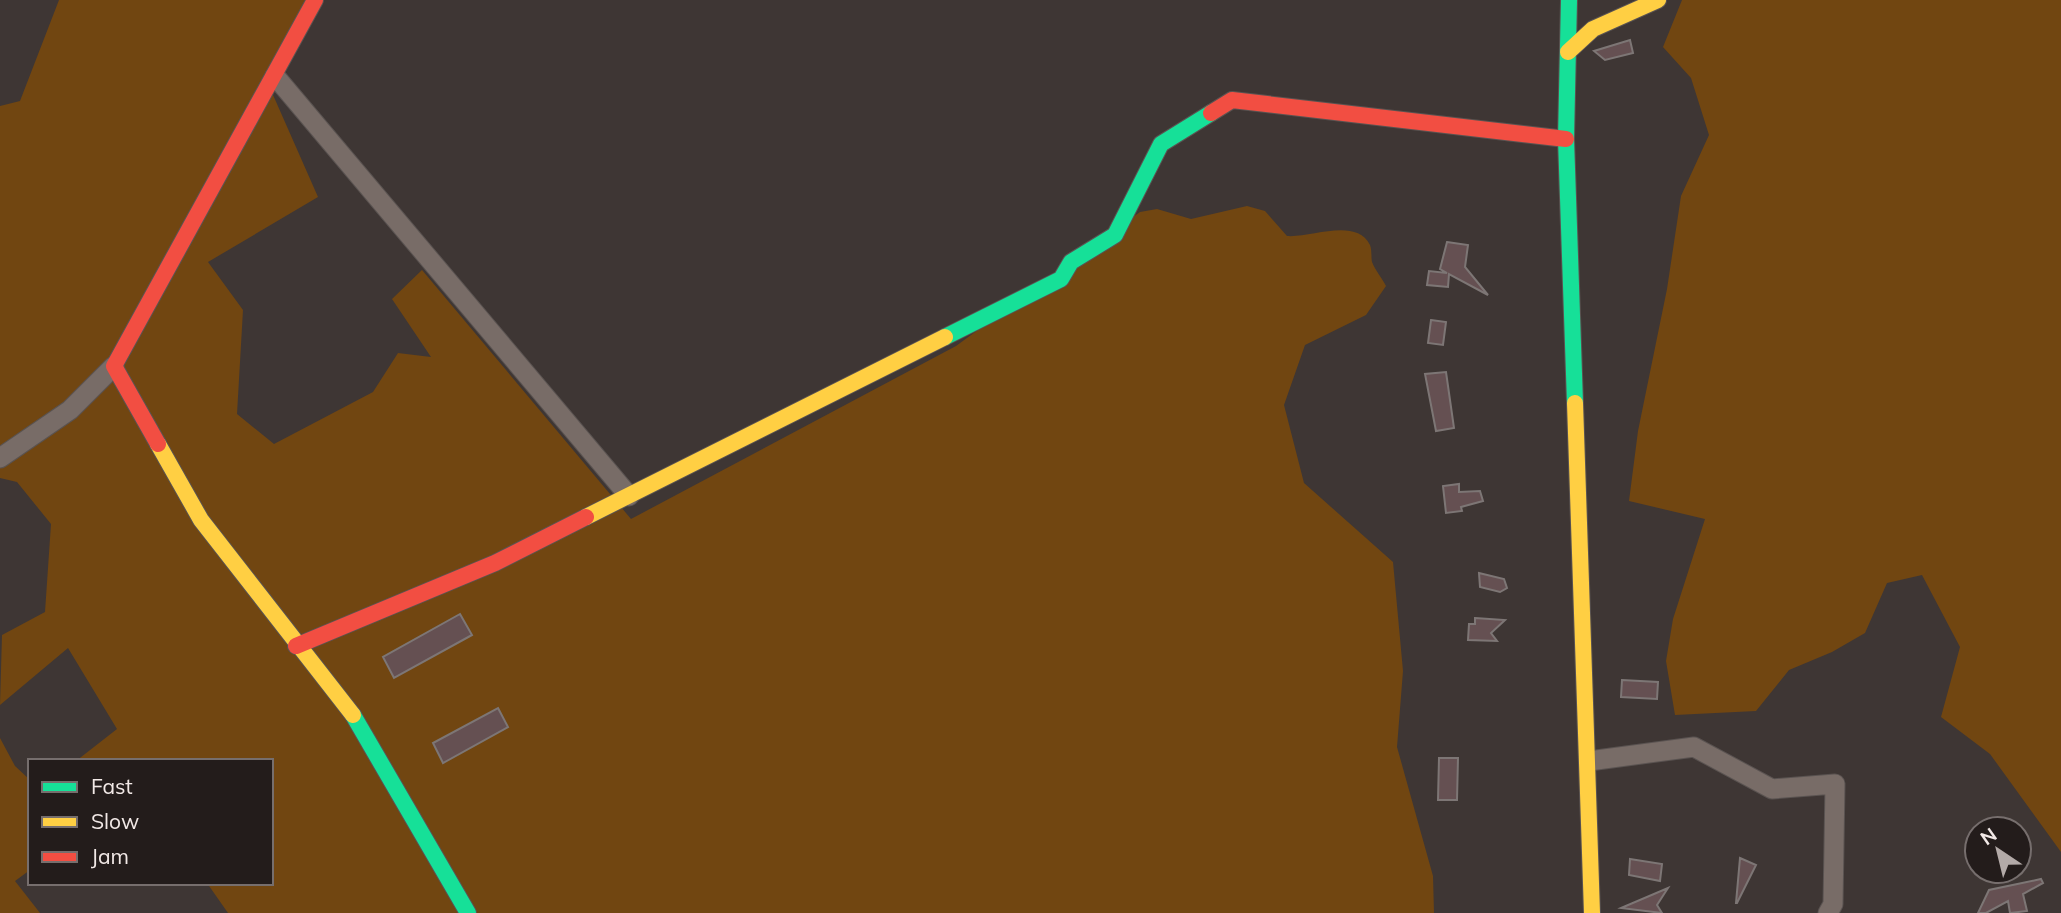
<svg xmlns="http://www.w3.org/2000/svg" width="2061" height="913" font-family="Mulish,sans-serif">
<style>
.green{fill:#714611}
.building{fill:#655052;stroke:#7d7675;stroke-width:2}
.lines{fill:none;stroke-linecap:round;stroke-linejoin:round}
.street-casing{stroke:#5a5351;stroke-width:21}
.fast-casing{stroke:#5a5351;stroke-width:18}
.slow-casing{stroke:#5a5351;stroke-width:18}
.jam-casing{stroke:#5a5351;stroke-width:18}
.street{stroke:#786c67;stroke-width:19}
.fast{stroke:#16e098;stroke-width:16}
.slow{stroke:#ffcf43;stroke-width:16}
.jam{stroke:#f24e42;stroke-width:16}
</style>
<rect width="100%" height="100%" fill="#3e3634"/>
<path class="green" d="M59,0H309L266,79L318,197L208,262L243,310L237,414L274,444L373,392L398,353L431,357L392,299L422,270L631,519L956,346L1140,212L1157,209L1191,219L1247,206L1265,211L1287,236C1311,238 1356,217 1370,245C1372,250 1371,257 1372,262C1375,270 1382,278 1386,286L1366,315L1305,345L1284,405L1304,483L1393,562L1403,671L1397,747L1433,876L1434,913H228L207,883H271V761H76L117,729L68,648L0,705L2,635L45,612L51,524L17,482L0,478V106L20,101Z
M1682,0H2061V852L1990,754L1941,717L1960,647L1922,575L1887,583L1865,633L1832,652L1789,670L1756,711L1675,715L1666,661L1673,619L1705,519L1629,501L1638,431L1667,289L1681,196L1709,135L1691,78L1663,47Z
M0,738L15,766L30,780V870L15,881L40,913H0Z"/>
<path class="building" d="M1630,40L1633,53L1605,60L1594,51Z
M1447,242L1468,245L1465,267L1488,295L1449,274L1448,287L1427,285L1429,271L1447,273L1440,269Z
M1431,320L1446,322L1443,345L1428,343Z
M1446,372L1454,428L1436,431L1425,374Z
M1459,484V492L1480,491L1483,501L1461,507L1462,511L1446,513L1443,486Z
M1479,573L1504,579L1507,588L1500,592L1480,587Z
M460,614L472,635L394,678L383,657Z
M1475,618L1505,620L1491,633L1497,641L1468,640L1469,624H1475Z
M1622,680L1658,682L1657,699L1621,697Z
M498,708L508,727L443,763L433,743Z
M1439,758H1458L1457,800H1438Z
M1740,858L1756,865L1737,903H1736Z
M1630,859L1662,864L1660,881L1629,875Z
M2041,879L2043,883L2023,894L2027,911L2010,913L2008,901L1986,913H1978L1989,890Z
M1668,888L1657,905L1662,913L1621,908Z"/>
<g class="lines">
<defs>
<path id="street" d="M275,76L629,496
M0,458L70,410L114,366
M1589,761L1694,747L1772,789L1835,784L1833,904L1828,913"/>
<path id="fast" d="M1569,0L1566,139L1575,403
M945,337L1061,279L1071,262L1115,235L1161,144L1211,113
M353,715L468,913"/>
<path id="slow" d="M1568,52L1593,29L1658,0
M1575,403L1592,913
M158,444L201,520L353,715
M586,517L945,337"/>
<path id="jam" d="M1211,113L1232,100L1566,139
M158,444L114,366L315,0
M296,646L495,563L586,517"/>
</defs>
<use href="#street" class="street-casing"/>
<use href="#fast" class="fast-casing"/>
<use href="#slow" class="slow-casing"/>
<use href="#jam" class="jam-casing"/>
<use href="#street" class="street"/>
<use href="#fast" class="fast"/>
<use href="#slow" class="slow"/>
<use href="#jam" class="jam"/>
</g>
<rect x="28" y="759" width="245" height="126" fill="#231c1b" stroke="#766e6d" stroke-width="2"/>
<rect x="42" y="782" width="35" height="10" fill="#16e098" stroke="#766e6d" stroke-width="2"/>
<text x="91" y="794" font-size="21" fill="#f2e9e7">Fast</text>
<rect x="42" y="817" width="35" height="10" fill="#ffcf43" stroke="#766e6d" stroke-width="2"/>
<text x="91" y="829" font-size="21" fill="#f2e9e7">Slow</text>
<rect x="42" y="852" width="35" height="10" fill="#f24e42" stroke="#766e6d" stroke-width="2"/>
<text x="91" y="864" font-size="21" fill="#f2e9e7">Jam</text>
<g transform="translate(1998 850) rotate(325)"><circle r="33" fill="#231c1b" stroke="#766e6d" stroke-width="2"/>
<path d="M0-5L12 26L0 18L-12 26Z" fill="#b3aaa8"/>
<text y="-10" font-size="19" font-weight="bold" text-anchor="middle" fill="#f2e9e7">N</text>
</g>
</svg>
